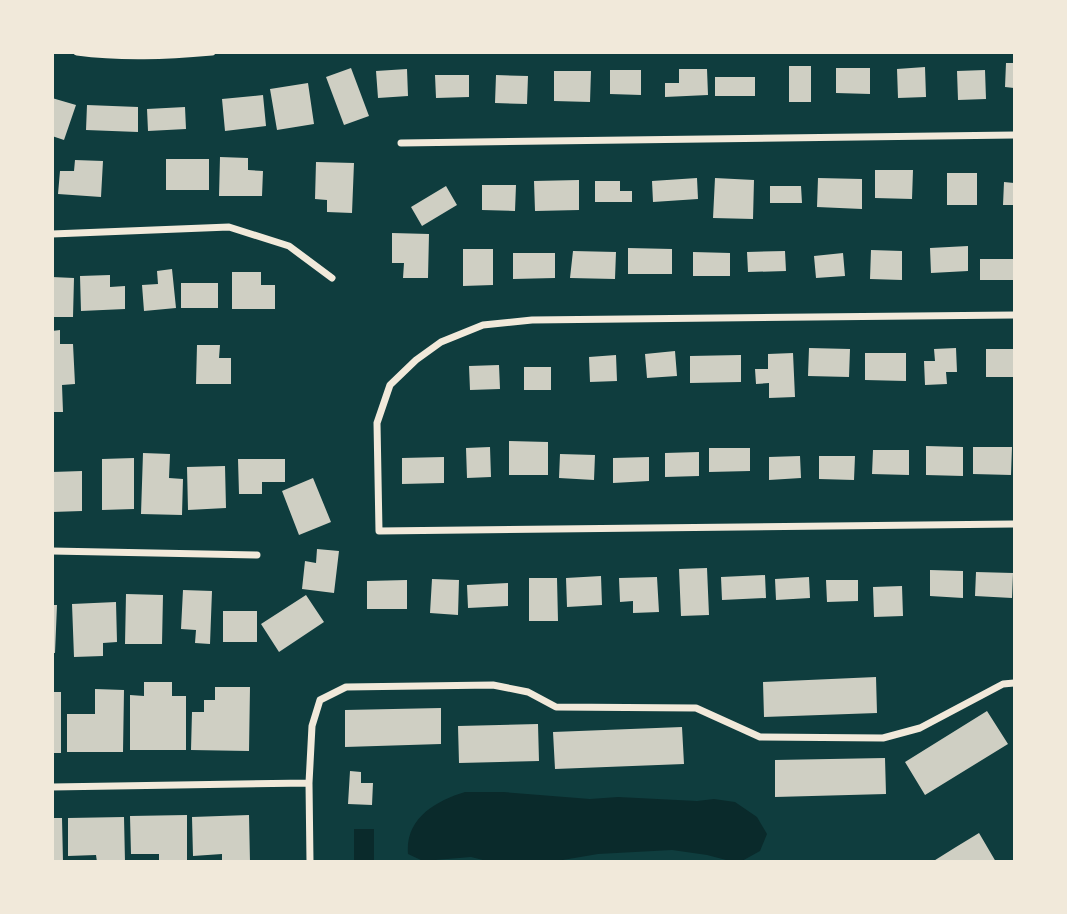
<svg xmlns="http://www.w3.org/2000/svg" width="1067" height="914" font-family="Commissioner,sans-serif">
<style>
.water{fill:#0a2a2b}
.building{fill:#cfcfc3}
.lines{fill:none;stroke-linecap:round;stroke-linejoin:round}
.minor{stroke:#f1e9da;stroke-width:7}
</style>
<rect width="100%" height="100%" fill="#0f3d3e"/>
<path class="water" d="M465,792H503L590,799L618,797L697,801L714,799L735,802L757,817L767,834L760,851L742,861H730L707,855L672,850L598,854L551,862L487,861L471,857L423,861L408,854C405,819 435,801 465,792Z
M354,829H374V861H354Z"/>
<path class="building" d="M1006,63H1014V88L1005,87Z
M789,66H811V102H789Z
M925,67L926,97L898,98L897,69Z
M351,68L369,116L344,125L326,77Z
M836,68H870V94L836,93Z
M407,69L408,96L378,98L376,71Z
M679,69H707L708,95L665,97V83H679Z
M610,70H641V95L610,94Z
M985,70L986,99L958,100L957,71Z
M554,71H591L590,102L554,101Z
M435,75H469V97L436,98Z
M496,75L528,76L527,104L495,103Z
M715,77H755V96H715Z
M308,83L314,124L277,130L270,89Z
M263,95L266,126L225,131L222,99Z
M52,98L76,105L64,140L52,136Z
M87,105L138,107V132L86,130Z
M185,107L186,129L148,131L147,109Z
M220,157L248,158V170L263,171L262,196H219Z
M166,159H209V190H166Z
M75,160L103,161L101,197L58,194L60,171H74Z
M316,162L354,163L352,213L327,212V200L315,199Z
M875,170H913L912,199L875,198Z
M947,173H977V205H947Z
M697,178L698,199L653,202L652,181Z
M715,178L754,180L753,219L713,218Z
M818,178L862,179V209L817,207Z
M579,180V210L535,211L534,181Z
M595,181H620V191H632V202H595Z
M1004,182L1014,183V205H1003Z
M482,185H516L515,211L482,210Z
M446,186L457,205L422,226L411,207Z
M770,186H801L802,203H770Z
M392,233L429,234L428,278H403L404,263H392Z
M968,246V271L931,273L930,248Z
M628,248L672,249V274H628Z
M463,249H493V285L463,286Z
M871,250L902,251V280L870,279Z
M573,251L616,252L615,279L570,278Z
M785,251L786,271L748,272L747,252Z
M693,252L730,253V276H693Z
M513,253H555V278L513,279Z
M843,253L845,276L816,278L814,256Z
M980,259H1014V280H980Z
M172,269L176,308L144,311L142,285L158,284L157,271Z
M232,272H261V285H275V309H232Z
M110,275V287L125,286V309L81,311L80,276Z
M52,277L74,278L73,317H52Z
M181,283H218V308H181Z
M60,330V344H73L75,384L62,385L63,412H52V331Z
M197,345H220L219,358H231V384H196Z
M809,348L850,349L849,377L808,376Z
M956,348L957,372H946L947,384L925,385L924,361H935L934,349Z
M986,349H1014V377H986Z
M675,351L677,376L647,378L645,354Z
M793,353L795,397L769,398V383L756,384L755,369H768V354Z
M865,353H906V381L865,380Z
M616,355L617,381L590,382L589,357Z
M741,355V382L690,383V356Z
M499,365L500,389L470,390L469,366Z
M524,367H551V390H524Z
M509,441L548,442V475H509Z
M926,446L963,447V476L926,475Z
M490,447L491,477L467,478L466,448Z
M973,447H1012L1011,475L973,474Z
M709,448H750V471L709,472Z
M873,450H909V475L872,474Z
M699,452V476L665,477V453Z
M143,453L170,454L169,478L183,479L182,515L141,514Z
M560,454L595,455L594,480L559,478Z
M800,456L801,478L769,480V457Z
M819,456H855L854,480L819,479Z
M444,457V483L402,484V458Z
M649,457V481L613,483V458Z
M134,458V509L102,510V459Z
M238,459H285V482H262V494H239Z
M225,466L226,508L188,510L187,467Z
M82,471V511L52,512V472Z
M313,478L331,522L299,535L282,491Z
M317,549L339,551L334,593L302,589L305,561L316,563Z
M707,568L709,615L681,616L679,569Z
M930,570L963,571V598L930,596Z
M976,572L1013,573L1012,598L975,596Z
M765,575L766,598L722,600L721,577Z
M601,576L602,605L567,607L566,578Z
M657,577L659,612L633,613V601L620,602L619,578Z
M809,577L810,598L776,600L775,579Z
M529,578H557L558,621H529Z
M432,579L459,580L458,615L430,613Z
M407,580V609H367V581Z
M826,580H858V601L827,602Z
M508,583V606L468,608L467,585Z
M902,586L903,616L874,617L873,587Z
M183,590L212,591L210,644L195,643L196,630L181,629Z
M126,594L163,595L162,644H125Z
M306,595L324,622L279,652L261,624Z
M116,602L117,642L103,643V656L74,657L72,604Z
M52,605H57L55,653H52Z
M223,611H257V642H223Z
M876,677L877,713L764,717L763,682Z
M144,682H172V696H186V750H130V695L144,696Z
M215,687H250L249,751L191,750L192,712H204V700H215Z
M95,689L124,690L123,752H67V714H95Z
M52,692H61V753H52Z
M441,708V744L345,747V710Z
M987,711L1008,744L925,795L905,762Z
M538,724L539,761L459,763L458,726Z
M682,727L684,764L555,769L553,732Z
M885,758L886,794L775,797V760Z
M350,771L361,772V783H373L372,805L348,804Z
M187,815V862H159V854H131L130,816Z
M249,815L250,862H222V854L193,856L192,817Z
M124,817L125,862H97L96,855L68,856V818Z
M52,818H62L63,862H52Z
M979,833L996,862H932L956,847Z"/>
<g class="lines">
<path class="minor" d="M77,52C122,58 166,56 212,52
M401,143L1014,135
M52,234L229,227L289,246L332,278
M1014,315L532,320L483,325L441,342L416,360L390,385L377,423L379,531L1014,524
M52,551L257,555
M52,787L309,783
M310,862L309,783L312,726L320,700L346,687L493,685L528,692L556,707L696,708L760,737L883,738L920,728L1003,684L1014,683"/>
</g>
<rect width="1067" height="914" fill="none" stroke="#f1e9da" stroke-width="108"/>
</svg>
